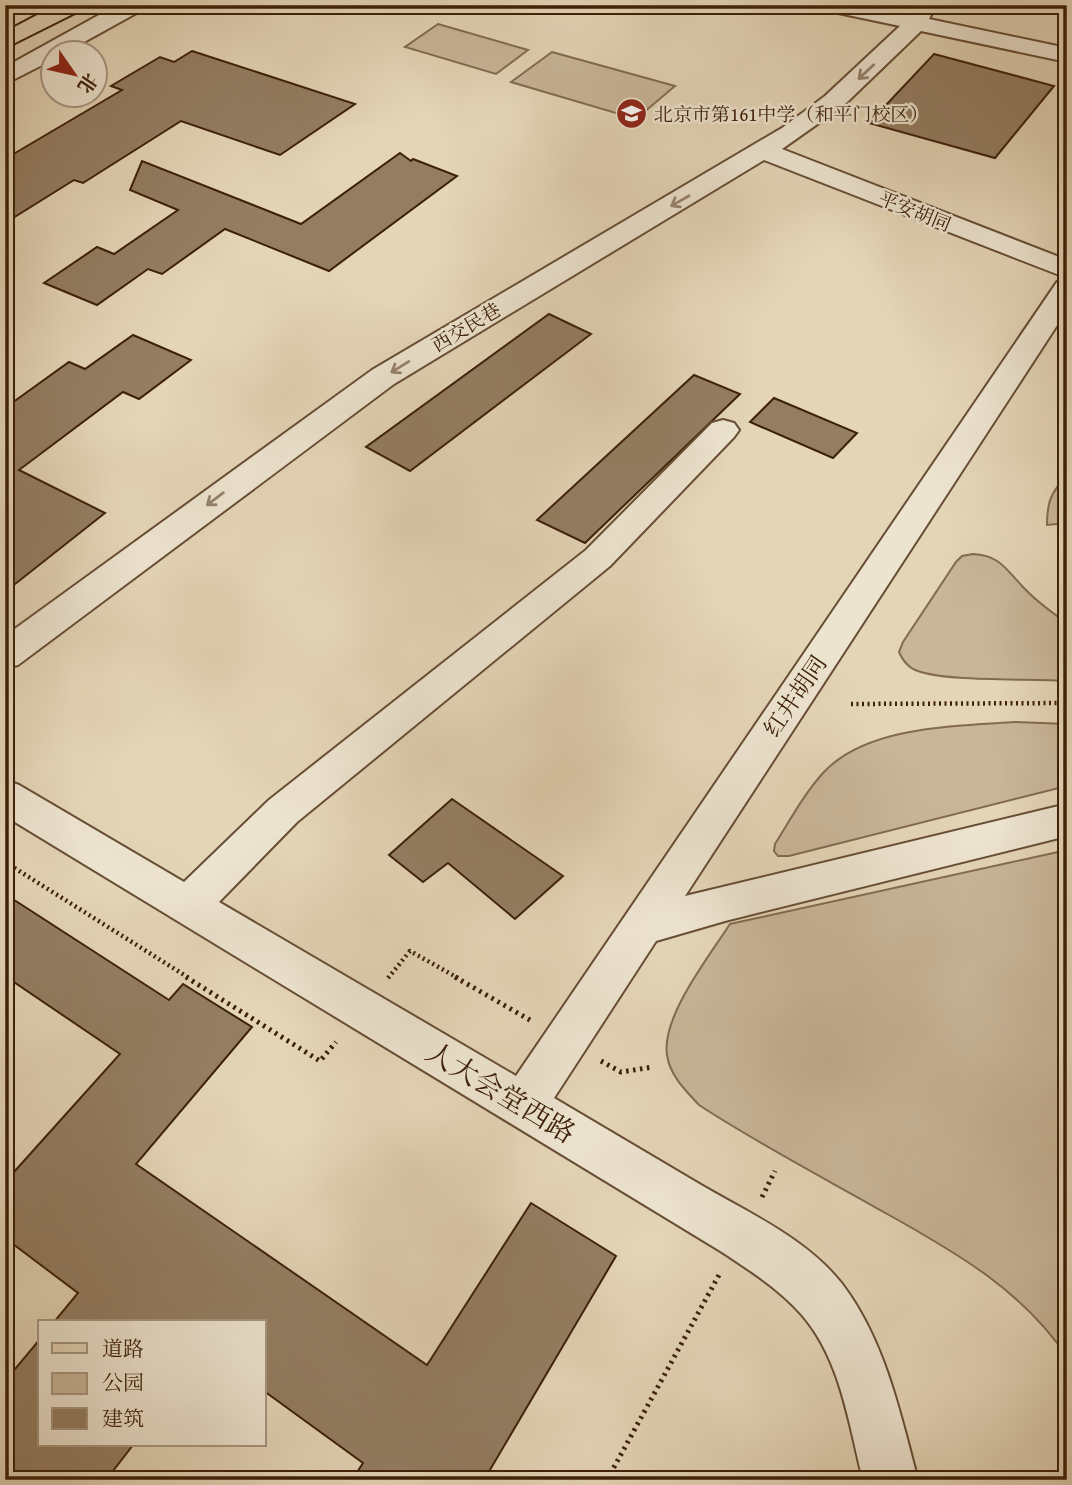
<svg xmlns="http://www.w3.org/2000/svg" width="1072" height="1485" font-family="'Gentium Book Plus','Noto Serif SC',serif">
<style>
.green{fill:#c8b699;stroke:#826b50;stroke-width:2}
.building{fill:#947e63;stroke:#3d2008;stroke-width:2}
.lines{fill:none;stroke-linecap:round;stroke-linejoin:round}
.minor-casing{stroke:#674d34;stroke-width:4}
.major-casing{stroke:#3d2008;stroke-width:4}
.path-far1{stroke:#3d2008;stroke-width:4.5;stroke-dasharray:2 3.5;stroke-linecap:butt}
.path{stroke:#3d2008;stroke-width:5;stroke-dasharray:2.5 4.5;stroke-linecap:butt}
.minor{fill:#ede4d0;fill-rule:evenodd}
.major{fill:#e4d5b7;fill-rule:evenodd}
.oneway{stroke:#95826c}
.labels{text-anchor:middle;stroke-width:5;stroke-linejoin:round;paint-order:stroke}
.far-poi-label{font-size:19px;fill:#3d2008;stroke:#ede4d0;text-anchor:start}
.far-street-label{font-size:19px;fill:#3d2008;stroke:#ede4d0}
.street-label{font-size:23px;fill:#3d2008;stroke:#ede4d0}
.near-street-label{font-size:28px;fill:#3d2008;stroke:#ede4d0}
</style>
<rect width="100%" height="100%" fill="#e4d5b7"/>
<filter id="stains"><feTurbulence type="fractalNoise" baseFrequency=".00286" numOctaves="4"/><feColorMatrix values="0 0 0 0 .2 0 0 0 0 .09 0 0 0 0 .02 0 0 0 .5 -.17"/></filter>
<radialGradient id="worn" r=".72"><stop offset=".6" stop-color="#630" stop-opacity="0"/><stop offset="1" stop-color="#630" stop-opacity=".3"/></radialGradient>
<path class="green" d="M438,24L528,50L496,74L405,47Z
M552,52L675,86L636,119L511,82Z
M1067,475V523L1047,525C1047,501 1051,493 1067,475Z
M973,554C999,555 1006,569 1023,587C1036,601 1051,612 1067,623V681C1031,678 941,683 913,669C906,665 902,659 899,652L903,642L956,562L962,556Z
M1015,722L1067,724V786L789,856H778L774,851L775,844C790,820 804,794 823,773C866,726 955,726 1015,722Z
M1067,850V1357C1023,1291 957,1253 889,1215C826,1179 760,1145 699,1105C686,1091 670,1076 667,1055C661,1017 710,955 730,924Z"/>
<path class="building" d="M192,51L355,104L280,155L181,121L83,183L74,180L5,223V159L122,90L111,86L160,57L174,62Z
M934,54L1054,86L995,158L869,123Z
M400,153L411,161L413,159L457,176L329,271L225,229L162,274L148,269L97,305L44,283L97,247L114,254L178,210L130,190L142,161L301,224Z
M549,314L591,334L410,471L366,447Z
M133,335L191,360L139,399L123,392L19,470L105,513L5,592V408L69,362L85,369Z
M694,375L740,394L585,543L537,520Z
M774,398L857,433L833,458L750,422Z
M452,799L563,876L515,919L448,863L423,882L389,855Z
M5,894L169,1000L183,984L252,1027L136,1164L427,1365L531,1203L616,1256L484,1480H352L363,1463L264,1391V1322H54L78,1293L5,1238V1182L120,1054L5,976Z
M40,1339V1445H133L106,1480H5V1381Z"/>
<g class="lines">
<defs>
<path id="minor" d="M117,5H145L142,10L66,52H52V60L5,84V67Z
M821,5H864L909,15L914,5H936L929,19L1067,48V62L921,31L843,106L782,149L1067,260V278L764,160L394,384L18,665L5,668V636L372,370L782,128L825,96L900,26L824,10Z
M1067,280V310L685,896L1067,804V836L725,921L656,941L554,1098C603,1127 652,1156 701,1185C753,1215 817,1244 850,1295C887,1350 901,1417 918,1480H863C849,1425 841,1360 802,1315C780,1290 751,1271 722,1252L5,816V780L19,785L184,882L269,800L586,550L712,423L723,420L734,423L739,430L734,437L610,566L297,822L219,902L516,1076L1057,282Z"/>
<path id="major" d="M5,5H25L22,10L5,17Z
M56,5H84L81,10L5,48V32Z"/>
</defs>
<use href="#minor" class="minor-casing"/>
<use href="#major" class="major-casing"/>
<path class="path-far1" d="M851,704L1067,703
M5,862L189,978
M388,978L410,951L458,978"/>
<path class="path" d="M186,977L320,1061L336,1042
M455,977L530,1020
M601,1061L621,1072L653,1067
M762,1197L775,1171
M607,1480L719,1275"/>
<use href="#minor" class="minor"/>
<use href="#major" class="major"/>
</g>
<defs><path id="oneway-shaft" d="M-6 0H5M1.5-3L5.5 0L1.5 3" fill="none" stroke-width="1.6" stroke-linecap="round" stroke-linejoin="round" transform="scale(1.75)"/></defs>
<g class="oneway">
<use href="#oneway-shaft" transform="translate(866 72) rotate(137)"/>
<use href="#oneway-shaft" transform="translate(680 201) rotate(150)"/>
<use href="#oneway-shaft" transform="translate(400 367) rotate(148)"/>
<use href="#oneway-shaft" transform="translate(215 499) rotate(143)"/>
</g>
<defs>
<symbol id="school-disc" viewBox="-11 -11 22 22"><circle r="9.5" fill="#8f2418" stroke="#ede4d0"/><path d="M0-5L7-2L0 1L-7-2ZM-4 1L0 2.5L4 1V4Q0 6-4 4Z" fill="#fff"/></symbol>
</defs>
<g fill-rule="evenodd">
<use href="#school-disc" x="614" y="96" width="35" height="35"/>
</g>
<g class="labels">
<g class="far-poi-label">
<text x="654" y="121">北京市第161中学（和平门校区）</text>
</g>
<g class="far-street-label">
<text transform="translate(915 211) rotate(22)" y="7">平安胡同</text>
<text transform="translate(466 327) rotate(-31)" y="7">西交民巷</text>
</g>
<g class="street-label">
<text transform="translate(795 696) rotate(-56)" y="8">红井胡同</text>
</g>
<g class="near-street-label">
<text transform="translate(501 1092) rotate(31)" y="10">人大会堂西路</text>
</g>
</g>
<rect width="1072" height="1485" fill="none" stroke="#e4d5b7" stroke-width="28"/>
<rect x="7" y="7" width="1058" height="1471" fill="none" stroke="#3d2008" stroke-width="3.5"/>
<rect x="14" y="14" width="1044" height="1457" fill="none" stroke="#3d2008" stroke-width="2"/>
<rect x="38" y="1320" width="228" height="126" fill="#ede4d0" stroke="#a79680" stroke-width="2"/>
<rect x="52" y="1343" width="35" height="10" fill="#e4d5b7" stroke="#a79680" stroke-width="2"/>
<text x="102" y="1356" font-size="21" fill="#3d2008">道路</text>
<rect x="52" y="1373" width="35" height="21" fill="#c8b699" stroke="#a79680" stroke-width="2"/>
<text x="102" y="1390" font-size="21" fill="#3d2008">公园</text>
<rect x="52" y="1408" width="35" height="21" fill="#947e63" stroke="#a79680" stroke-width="2"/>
<text x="102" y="1426" font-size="21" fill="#3d2008">建筑</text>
<g transform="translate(74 74) rotate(124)"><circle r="33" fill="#ede4d0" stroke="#a79680" stroke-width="2"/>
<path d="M0-5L12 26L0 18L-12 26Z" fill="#8f2418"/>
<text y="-10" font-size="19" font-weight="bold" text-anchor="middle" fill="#3d2008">北</text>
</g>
<rect width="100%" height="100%" filter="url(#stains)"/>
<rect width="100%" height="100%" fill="url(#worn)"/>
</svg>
